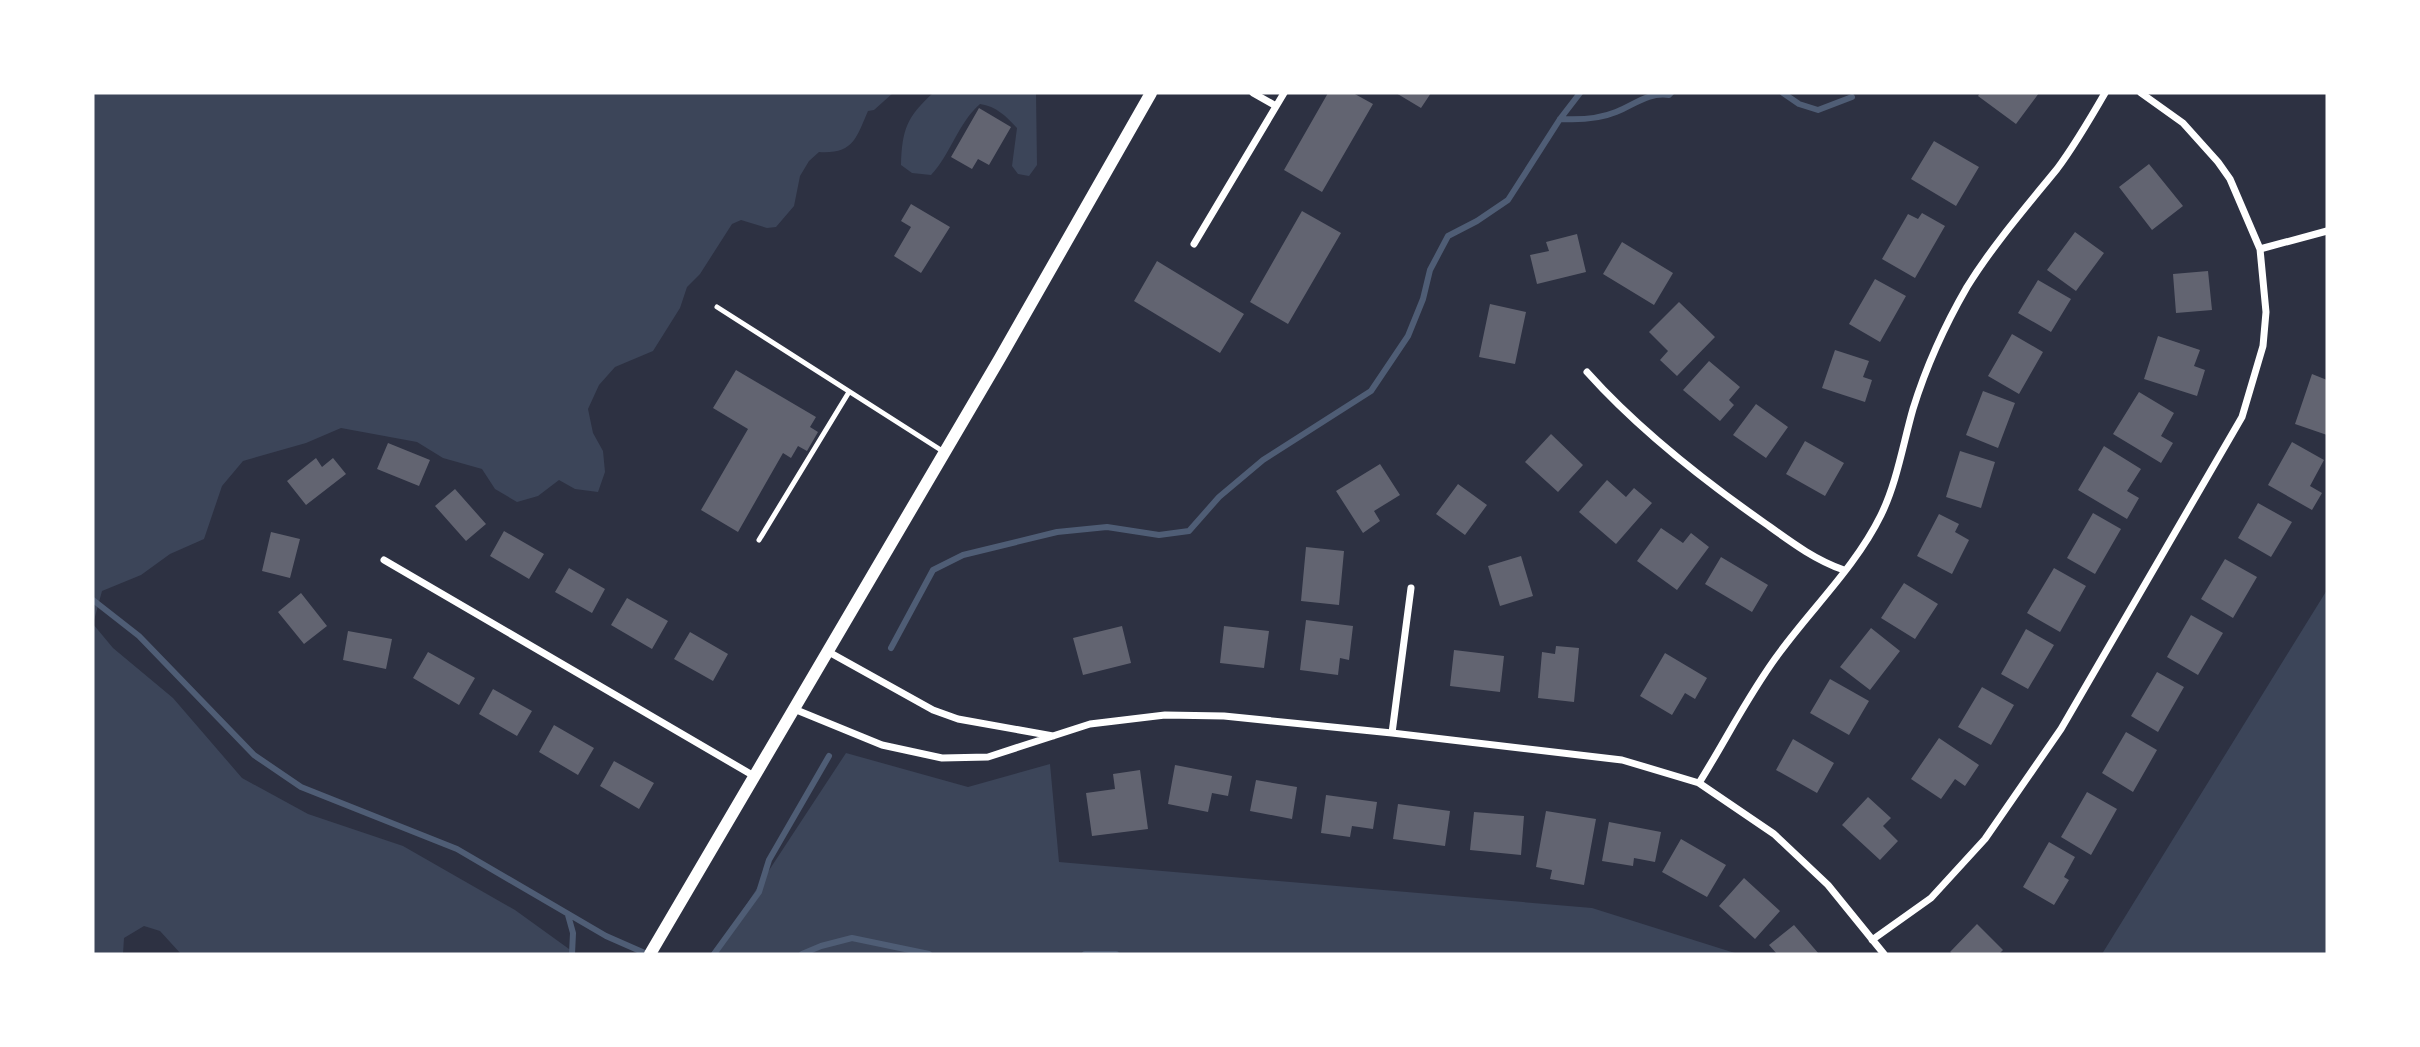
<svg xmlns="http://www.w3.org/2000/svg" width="2420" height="1047" font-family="'Varela Round',sans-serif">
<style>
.green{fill:#3c4559}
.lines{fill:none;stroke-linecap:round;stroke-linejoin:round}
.stream{stroke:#4f5d75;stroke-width:6}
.building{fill:#626471}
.service{stroke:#fff;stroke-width:5}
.minor{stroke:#fff;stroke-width:7}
.tertiary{stroke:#fff;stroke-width:12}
</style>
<rect width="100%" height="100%" fill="#2d3142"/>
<path class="green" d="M93,93H893L874,110L868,111C856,139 853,154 819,152L809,161L800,176L794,206L776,227L767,228L741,220L732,224L700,274L687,287L680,308L653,351L615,367L599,385L588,409L593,433L603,451L605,472L598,492L575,489L559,480L538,496L517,502L495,489L482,469L443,458L417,442L341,428L306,443L243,461L222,486L204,539L170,554L141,575L102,591L93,624L113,648L173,698L242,778L308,814L403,846L515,910L576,954H181L160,931L144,926L124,938L123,954H93Z
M933,93H1036L1037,165L1029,176L1018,174L1012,166L1017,128C1007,117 996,106 980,104C958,123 951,154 931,175L912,173L901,165C902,129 907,117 933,93Z
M2327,590V954H2102Z
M846,753L968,787L1050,764L1059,862L1592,908L1738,954H714Z"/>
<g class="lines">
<path class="stream" d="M1783,93L1799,104L1818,110L1852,97
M1560,119C1577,120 1599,119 1616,112C1634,105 1648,92 1669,95L1671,93
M93,600L139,636L254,755L301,787L457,849L606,936L647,954
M891,648L933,570L963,555L1057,532L1107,527L1159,535L1189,531L1219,497L1263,460L1371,391L1408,336L1423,299L1430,270L1448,236L1477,221L1508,200L1560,119L1580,93
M568,915L573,933L572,954
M714,954L759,892L769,860L829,756
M802,954L821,946L852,938L929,954
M1085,954H1116"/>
</g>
<path class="building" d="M1328,93H1353L1373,104L1322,192L1284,170Z
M1396,93H1431L1421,108Z
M1980,93H2039L2016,124L1978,96Z
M979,108L1011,127L989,165L978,159L972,169L951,157Z
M1934,141L1979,167L1956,206L1911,179Z
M2149,164L2183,206L2152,230L2119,187Z
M911,204L950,227L921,273L894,256L911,227L901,221Z
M1302,211L1341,233L1288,324L1250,302Z
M1922,213L1945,226L1915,278L1882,259L1908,214L1918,219Z
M2075,232L2104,253L2076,291L2047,270Z
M1577,234L1586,272L1537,284L1530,255L1549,251L1546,242Z
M1622,242L1673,273L1654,305L1603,274Z
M1157,261L1244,314L1220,353L1134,301Z
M2208,271L2212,310L2176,313L2173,274Z
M1875,279L1906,296L1880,342L1849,324Z
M2038,280L2071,299L2051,332L2018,313Z
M1679,302L1715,337L1677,376L1660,360L1668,351L1649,332Z
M1490,304L1526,312L1515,364L1479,357Z
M2012,334L2043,352L2019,394L1988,376Z
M2158,336L2200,350L2194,366L2205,370L2197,396L2144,379Z
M1835,350L1869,361L1863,377L1872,380L1865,402L1822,388Z
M1709,361L1740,387L1729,400L1734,405L1720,421L1683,390Z
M736,370L816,417L810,427L818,432L807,451L798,446L791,458L783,453L738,532L701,510L748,429L713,408Z
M2312,374L2327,380V435L2295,424Z
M1983,391L2015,403L1998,448L1966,435Z
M2139,392L2174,413L2161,436L2173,443L2161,463L2113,434Z
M1756,404L1788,427L1766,458L1733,435Z
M1551,434L1583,465L1558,492L1525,462Z
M1805,441L1844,463L1825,496L1786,474Z
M2292,442L2324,460L2310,486L2322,493L2312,510L2268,485Z
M388,443L430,460L419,486L377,469Z
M2104,446L2141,469L2127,491L2139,498L2127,519L2078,490Z
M1960,451L1995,462L1981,508L1946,497Z
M316,458L322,467L333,458L346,474L306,505L287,481Z
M1380,464L1400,495L1374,511L1380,521L1363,533L1336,491Z
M1607,480L1626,497L1634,488L1652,503L1616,544L1579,512Z
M1458,484L1487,505L1465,535L1436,514Z
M455,489L486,524L466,541L435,506Z
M2258,503L2292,522L2271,557L2238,538Z
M2093,513L2121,529L2095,574L2067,558Z
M1939,514L1959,524L1955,532L1969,540L1952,574L1917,556Z
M1661,528L1683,543L1691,533L1709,547L1677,590L1637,561Z
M504,531L544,554L529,579L490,556Z
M271,532L300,539L290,578L262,571Z
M1306,547L1344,551L1339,605L1301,601Z
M1521,556L1533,596L1500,606L1488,566Z
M1721,557L1768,585L1752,612L1705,584Z
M2225,559L2257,577L2233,618L2201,599Z
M569,568L605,589L592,613L555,592Z
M2054,568L2086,586L2060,632L2027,613Z
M1904,583L1938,604L1915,639L1881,618Z
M301,593L327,626L304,644L278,612Z
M627,598L668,621L652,649L611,625Z
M2191,615L2223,633L2198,675L2167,657Z
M1306,620L1353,626L1349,660L1340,658L1338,675L1300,670Z
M1122,626L1131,663L1083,675L1073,638Z
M1224,626L1269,631L1264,668L1220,663Z
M1871,628L1900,651L1870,690L1840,667Z
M2026,629L2054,645L2028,689L2001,674Z
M348,631L392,639L386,669L343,660Z
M690,632L728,654L713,681L674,659Z
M1556,646L1579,648L1574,702L1538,698L1542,652L1555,654Z
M1454,650L1504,656L1500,692L1450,686Z
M428,652L475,678L459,705L413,678Z
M1665,653L1707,678L1695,699L1685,693L1672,715L1640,696Z
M2157,672L2184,687L2158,732L2131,716Z
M1830,679L1869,701L1849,735L1810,713Z
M1982,687L2014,705L1991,745L1958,727Z
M493,689L532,711L517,736L479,714Z
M554,725L594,748L578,775L539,752Z
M2126,732L2157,750L2133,792L2102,773Z
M1939,738L1979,765L1965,786L1955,779L1941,799L1911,779Z
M1793,739L1834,763L1817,793L1776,770Z
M614,761L654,783L639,809L600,786Z
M1175,765L1232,776L1228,796L1212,793L1208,812L1168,804Z
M1140,770L1148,829L1092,836L1086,793L1115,789L1113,774Z
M1256,780L1297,787L1292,819L1250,811Z
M2087,792L2117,809L2091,855L2061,837Z
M1326,795L1377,802L1373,829L1352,826L1350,837L1321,833Z
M1868,797L1891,818L1883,826L1898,841L1880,860L1842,825Z
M1398,804L1450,811L1445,846L1393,839Z
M1546,811L1596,819L1584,885L1550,879L1552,870L1536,867Z
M1474,812L1524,816L1521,855L1470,850Z
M1609,822L1661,832L1655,862L1634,858L1633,866L1602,861Z
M1681,839L1726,865L1707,897L1662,872Z
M2049,842L2075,857L2064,877L2069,880L2054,905L2023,887Z
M1744,878L1780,911L1755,939L1719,906Z
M1977,924L2003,950L1999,954H1953L1950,952Z
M1794,925L1819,954H1777L1769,945Z"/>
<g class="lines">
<path class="service" d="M717,307L944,452
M759,540L849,392"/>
<path class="minor" d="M1253,93L1276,106
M1194,244L1284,93
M2260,249L2327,231
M1587,372C1639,430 1703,480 1766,524C1791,542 1815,560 1844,570
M384,560L754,776
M827,651L933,710L958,719L1053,736
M794,709L882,745L942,758L988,757L1090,724L1165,715L1224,716L1392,733L1622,760L1699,783L1774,834L1828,885L1884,954
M1392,733L1411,588
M1699,783C1726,740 1749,693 1780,652C1813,607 1856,566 1881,515C1897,482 1903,444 1913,409C1926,367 1945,325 1967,287C1993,245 2026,207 2057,169C2075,145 2090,119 2105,93
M1872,940L1931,898L1985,839L2061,729L2242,417L2263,346L2266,312L2260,249L2230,179L2218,162L2183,123L2141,93"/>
<path class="tertiary" d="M650,954L1000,358L1151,93"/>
</g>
<rect width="2420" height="1047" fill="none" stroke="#ffffff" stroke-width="189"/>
</svg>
